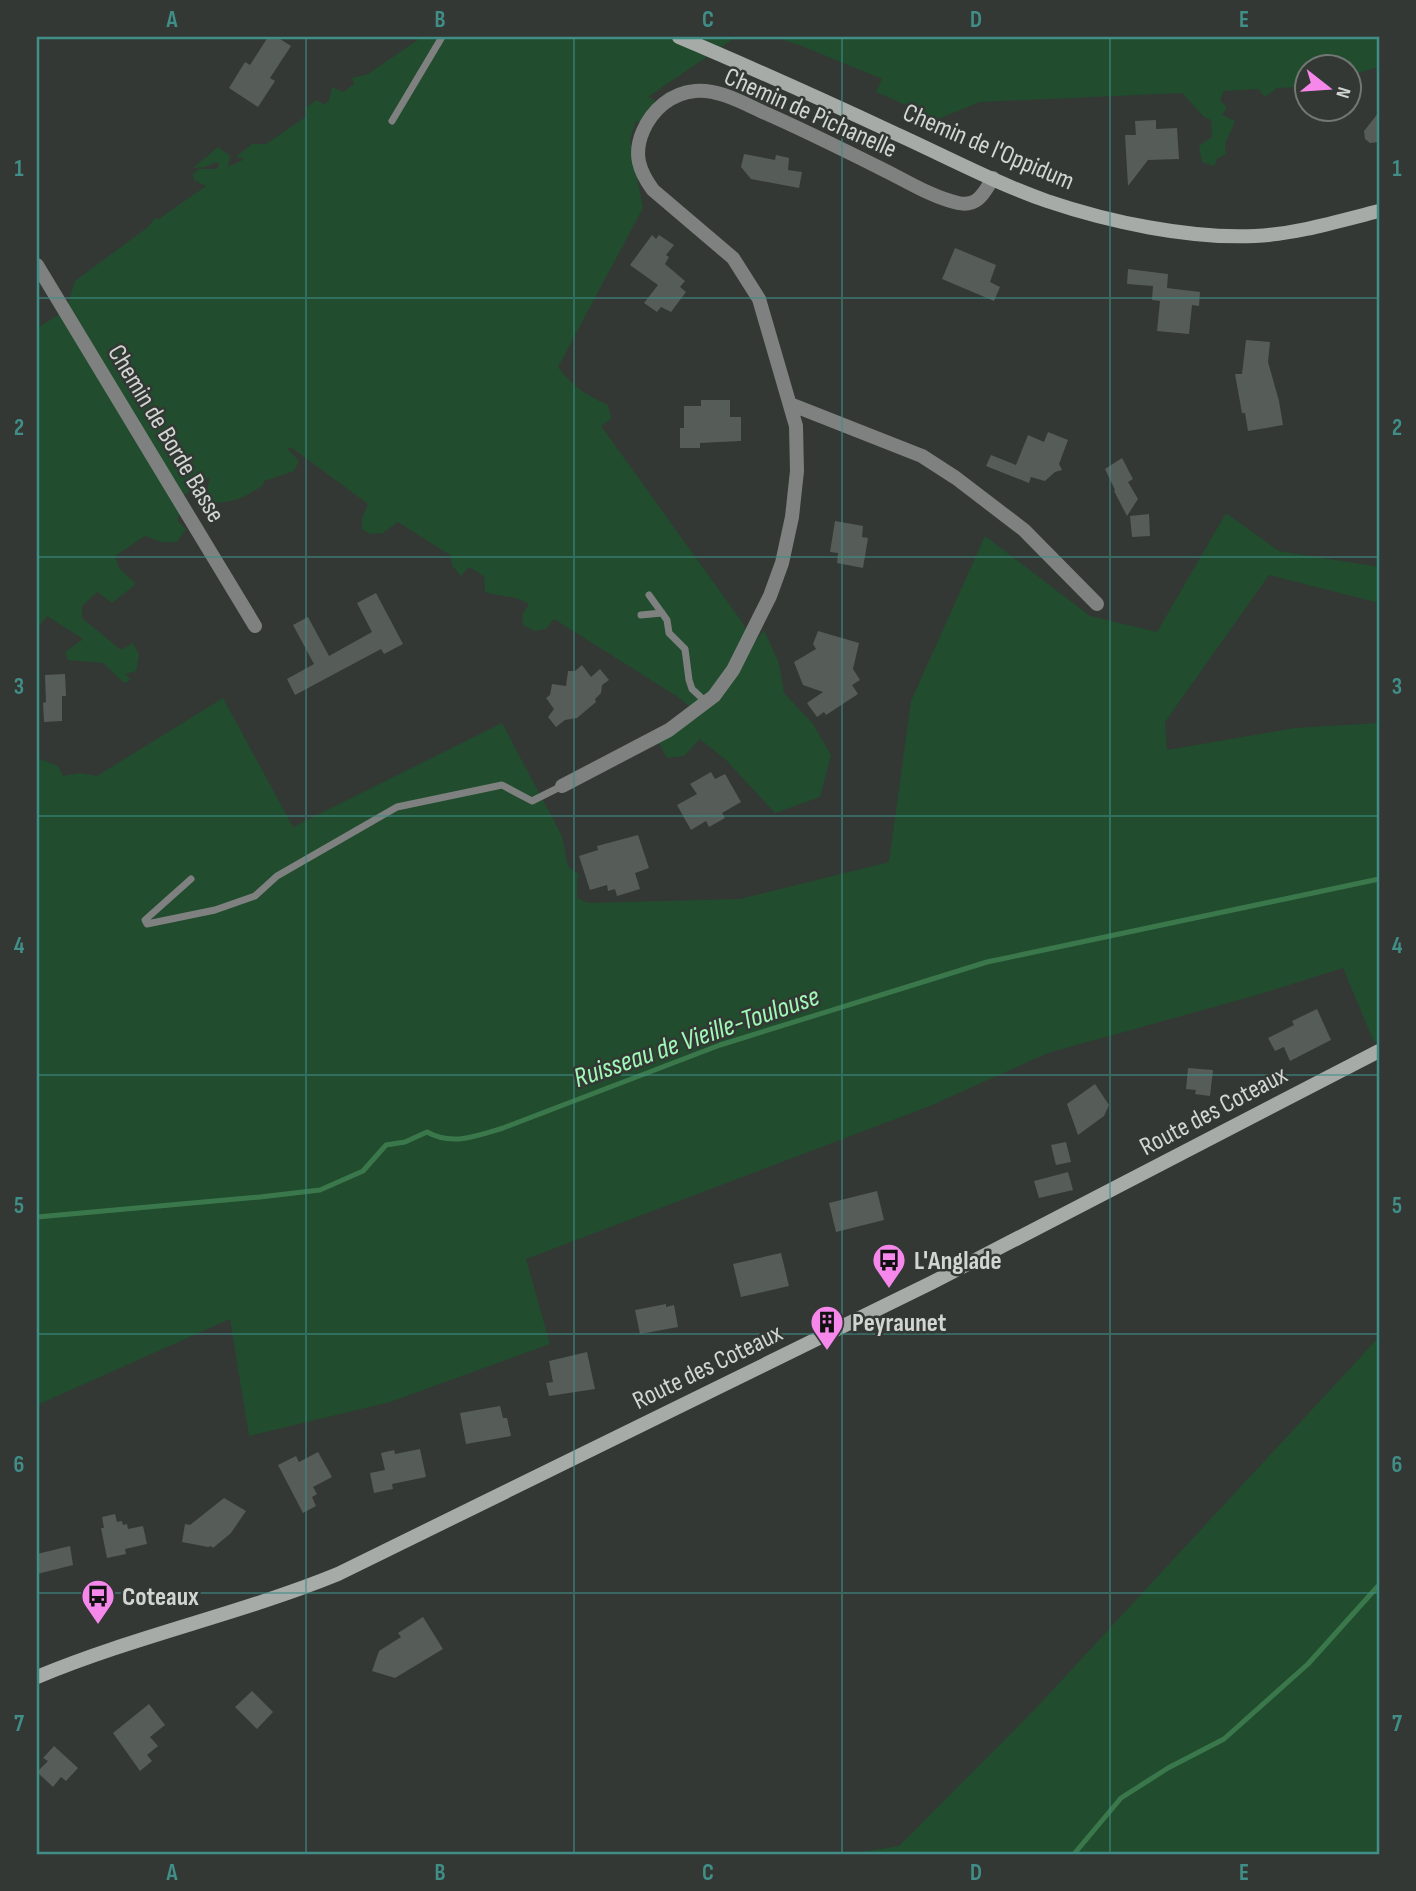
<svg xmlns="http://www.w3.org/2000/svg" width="1416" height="1891" font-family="'Sofia Sans Condensed',sans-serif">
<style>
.green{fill:#214c2e}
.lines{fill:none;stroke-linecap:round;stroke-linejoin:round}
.stream{stroke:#3a784c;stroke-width:5}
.building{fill:#565c57}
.lane{stroke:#7e817f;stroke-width:7}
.street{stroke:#7e817f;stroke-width:14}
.secondary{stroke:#a6aba7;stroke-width:14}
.grid{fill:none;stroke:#408e87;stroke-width:2;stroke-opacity:0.55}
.labels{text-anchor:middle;stroke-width:5;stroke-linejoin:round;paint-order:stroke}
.street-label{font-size:26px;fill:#d2d6d3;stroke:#333834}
.poi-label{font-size:26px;font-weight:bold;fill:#d2d6d3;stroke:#333834;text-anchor:start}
.water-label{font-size:28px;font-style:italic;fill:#a0f8b6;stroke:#333834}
.neatline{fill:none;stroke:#408e87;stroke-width:2.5}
.grid-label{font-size:23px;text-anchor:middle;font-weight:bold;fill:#408e87}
</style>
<rect width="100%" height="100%" fill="#333834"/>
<path class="green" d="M422,37H736L648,97L655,100L652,114L642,124L636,121L630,139L643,208L558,367C571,385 587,396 608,405L611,419L601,426L740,619L754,643L764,630L779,663L784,693L813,724L831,755L820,797L775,813L726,760L700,739L684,756L667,758L659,743L699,716L681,699L554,619L546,629L535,631L523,625L522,615L529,604C515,595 501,597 485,592L484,576L469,567L461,576L452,565L450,555L398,522L383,533L370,534L362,529V518L368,504L292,448H287L299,461L294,471L264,481L263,485C245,498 227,506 205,501L210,477L171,504L187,499L177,520L186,529L177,542H161L145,536L115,556L119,568L136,584L112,603L97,592L82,606V618L121,650L133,643L139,655L136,671L125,674L131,680L124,683L103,663L68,660L65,652L83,639L47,616L37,629V328L66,310L75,281L148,227L155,218L159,219L206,186L194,180L193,174L199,169H217L219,164L216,162L205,167L193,168L218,147L230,156L228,167L245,159L236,157L252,144H266L307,116L305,109L316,100L324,104L329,101L332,87L343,92L354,84L352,78L368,74Z
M774,37H1379V67L1354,74L1357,88L1350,96V66H1308L1307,87L1277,88L1265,97L1258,89L1224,91L1220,100L1227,108L1222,115L1235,121L1225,144L1226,154L1217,159L1214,166L1202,162L1199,146L1212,137L1211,120L1204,117L1182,93L980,102L938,119L876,92L882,79L802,46Z
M1226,513L1279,551L1379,567V603L1269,575L1165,722L1167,750L1295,728L1379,723V1039L1374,1042L1343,968L1257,995L1048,1053L930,1106L526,1259L550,1344L390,1402L249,1436L230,1319L37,1405V758L58,766L63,776L80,773L97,776L223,698L293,827L502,723L562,836L568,866L579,875L577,879V898L588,903L740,899L889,862L911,701L985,536L1090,616L1157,632Z
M1379,1337V1854H849L899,1846L1037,1707Z"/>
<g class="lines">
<path class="stream" d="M37,1217L260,1197L320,1190L363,1171L386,1145L405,1142L427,1132C452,1146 477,1136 503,1128L720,1045L987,962L1379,879
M1074,1854L1121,1798L1168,1768L1224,1739L1308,1664L1379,1585"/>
</g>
<path class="building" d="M268,37H277L291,46L270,78L275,81L258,107L229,88L245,62L250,65Z
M1379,112V142L1370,143L1365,139L1364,131Z
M1156,120V129L1177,128L1179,159L1148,160L1128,186L1125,135H1136L1135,121Z
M744,154L775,160L776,155L789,158L788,170L802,172L799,188L751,179L741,167Z
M652,235L656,239L659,235L674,245L666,255L669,257L665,264L685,281L680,287L686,292L671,312L661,307L657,312L644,303L658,285L630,265Z
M955,248L996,265L990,282L1000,287L994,301L942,279Z
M1128,269L1168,274L1167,288L1200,292L1199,306L1192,305L1189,334L1157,331L1160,301L1152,300L1153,286L1127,284Z
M1246,340L1270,342L1268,362L1279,401L1283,425L1248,431L1245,413H1242L1235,374H1242Z
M701,400H730V417H741V441L700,443V448H680V428H684V406H701Z
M1048,432L1068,440L1059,464L1062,470L1055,472L1045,481L1031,477L1029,483L986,466L991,455L1016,465L1028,435L1044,442Z
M1122,458L1133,479L1128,482L1138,499L1127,516L1114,491L1115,490L1105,469Z
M1149,514L1150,536L1132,537L1130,516Z
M835,521L863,526L862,537L868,538L863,568L837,563L838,553L830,552Z
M376,593L403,644L384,654L381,649L295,695L287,679L314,664L293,625L308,617L329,656L372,632L357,603Z
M818,631L859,643L853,669L860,680L852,685L858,694L826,715L824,712L817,717L807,703L823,692L803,685L794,662L816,649L813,644Z
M582,665L591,677L600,669L609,680L602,685L601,693L595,699L596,702L577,718L565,720L556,727L548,717L554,709L546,698L550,695L552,684L566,686L568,671H575Z
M65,674L66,696H62V721L44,722L43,703L46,702L45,675Z
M711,772L715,779L725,774L741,802L722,813L725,818L709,827L706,821L691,830L677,805L697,794L690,784Z
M638,835L649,868L635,873L640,889L617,896L615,889L608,891L607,885L590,890L579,856L598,850L597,846Z
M1317,1009L1331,1040L1290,1061L1284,1047L1275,1051L1268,1038L1294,1025L1292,1021Z
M1188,1068L1213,1070L1210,1096L1195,1094L1196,1090L1186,1089Z
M1095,1084L1109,1105L1104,1116L1078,1135L1067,1104Z
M1066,1142L1071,1162L1056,1165L1051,1145Z
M1068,1172L1073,1190L1039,1198L1034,1181Z
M877,1191L884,1220L836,1232L829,1203Z
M781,1253L789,1286L741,1297L733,1264Z
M666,1304V1307L674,1305L678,1327L640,1334L635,1310Z
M587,1352L595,1389L549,1396L546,1383L553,1382L549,1361Z
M500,1406L503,1418H507L511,1436L466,1444L460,1413Z
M420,1449L426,1477L392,1484L393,1489L374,1493L370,1473L385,1470L381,1453L394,1450L395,1454Z
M318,1452L332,1477L313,1487L317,1494L312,1497L316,1506L303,1513L278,1465L296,1456L299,1462Z
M224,1498L246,1511L231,1533L213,1548L211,1546L208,1547L182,1542L185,1524L190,1525Z
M115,1514L117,1522L122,1521L123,1525L127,1524L128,1529L143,1526L147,1544L125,1549L126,1554L107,1558L101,1528H104L102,1517Z
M70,1546L73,1565L37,1574V1554Z
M423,1617L443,1649L395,1678L372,1671L379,1651L401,1637L398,1633Z
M252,1691L273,1712L257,1729L235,1707Z
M149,1704L165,1725L150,1737L158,1746L147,1755L152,1761L140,1771L113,1733Z
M54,1746L78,1768L66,1781L61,1777L53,1787L37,1772L48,1761L43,1758Z"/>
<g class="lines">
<path class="lane" d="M392,121L442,37
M649,595L667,620L669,633L685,649L689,680L692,689L706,702
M641,615L662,613
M191,879L145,920L147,924L215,910L255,896L277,876L397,807L502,785L532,801L562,786"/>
<path class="street" d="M37,265L255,626
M790,404L922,456L956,478L1024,530L1097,604
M562,786L669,730L714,696L733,670L770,596L782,563L792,517L797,471L796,426L759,299L733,258L653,190C639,171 633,154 643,131C652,110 671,93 695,91C719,89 743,103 765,113C804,130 842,149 880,168C905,180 931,197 958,203C978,207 984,193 993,178"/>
<path class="secondary" d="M679,37C750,67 821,99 892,132C943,155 993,182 1047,201C1109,222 1189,239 1255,236C1297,234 1339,221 1379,211
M37,1677C135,1636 240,1614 338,1574L933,1282L1379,1051"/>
</g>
<path class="grid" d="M306,37V1854M574,37V1854M842,37V1854M1110,37V1854M37,298H1379M37,557H1379M37,816H1379M37,1075H1379M37,1334H1379M37,1593H1379"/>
<defs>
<symbol id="bus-pin" viewBox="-11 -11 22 30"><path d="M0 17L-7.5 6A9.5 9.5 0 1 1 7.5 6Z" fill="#f788eb" stroke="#333834"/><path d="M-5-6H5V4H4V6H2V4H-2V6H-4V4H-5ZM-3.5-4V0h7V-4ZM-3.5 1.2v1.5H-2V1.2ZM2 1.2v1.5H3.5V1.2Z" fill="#111"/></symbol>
<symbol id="building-pin" viewBox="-11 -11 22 30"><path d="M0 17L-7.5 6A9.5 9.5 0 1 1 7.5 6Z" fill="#f788eb" stroke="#333834"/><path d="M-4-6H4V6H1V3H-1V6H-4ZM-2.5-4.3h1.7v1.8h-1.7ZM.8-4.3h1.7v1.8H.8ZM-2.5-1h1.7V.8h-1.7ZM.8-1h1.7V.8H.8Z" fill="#111"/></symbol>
</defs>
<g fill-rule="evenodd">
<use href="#bus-pin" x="870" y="1241" width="38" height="52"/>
<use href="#building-pin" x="808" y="1303" width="38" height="52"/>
<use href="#bus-pin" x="79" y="1577" width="38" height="52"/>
</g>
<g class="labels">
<g class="street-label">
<text transform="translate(811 112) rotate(24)" y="9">Chemin de Pichanelle</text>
<text transform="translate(989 146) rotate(23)" y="9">Chemin de l'Oppidum</text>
<text transform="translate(167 433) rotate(59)" y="9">Chemin de Borde Basse</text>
<text transform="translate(1213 1110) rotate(-28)" y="9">Route des Coteaux</text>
<text transform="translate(707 1366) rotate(-26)" y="9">Route des Coteaux</text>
</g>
<g class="poi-label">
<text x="914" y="1269">L'Anglade</text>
<text x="852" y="1331">Peyraunet</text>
<text x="122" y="1605">Coteaux</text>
</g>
<g class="water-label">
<text transform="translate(696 1036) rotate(-19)" y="10">Ruisseau de Vieille-Toulouse</text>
</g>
</g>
<rect width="1416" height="1891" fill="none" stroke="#333834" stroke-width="77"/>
<g transform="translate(1328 88) rotate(107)"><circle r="33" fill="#333834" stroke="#737774" stroke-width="2"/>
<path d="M0-5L12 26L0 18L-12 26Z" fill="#f788eb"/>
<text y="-10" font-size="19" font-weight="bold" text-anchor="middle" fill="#d2d6d3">N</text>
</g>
<rect x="38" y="38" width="1340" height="1815" class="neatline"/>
<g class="grid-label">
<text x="172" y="27">A</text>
<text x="440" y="27">B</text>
<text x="708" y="27">C</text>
<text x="976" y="27">D</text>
<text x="1244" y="27">E</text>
<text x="19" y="176">1</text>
<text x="1397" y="176">1</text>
<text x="19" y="435">2</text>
<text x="1397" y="435">2</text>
<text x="19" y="694">3</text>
<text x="1397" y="694">3</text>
<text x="19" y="953">4</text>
<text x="1397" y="953">4</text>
<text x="19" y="1213">5</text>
<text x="1397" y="1213">5</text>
<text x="19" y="1472">6</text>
<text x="1397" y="1472">6</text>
<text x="19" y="1731">7</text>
<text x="1397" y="1731">7</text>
<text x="172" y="1880">A</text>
<text x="440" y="1880">B</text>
<text x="708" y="1880">C</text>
<text x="976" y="1880">D</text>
<text x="1244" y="1880">E</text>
</g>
</svg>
